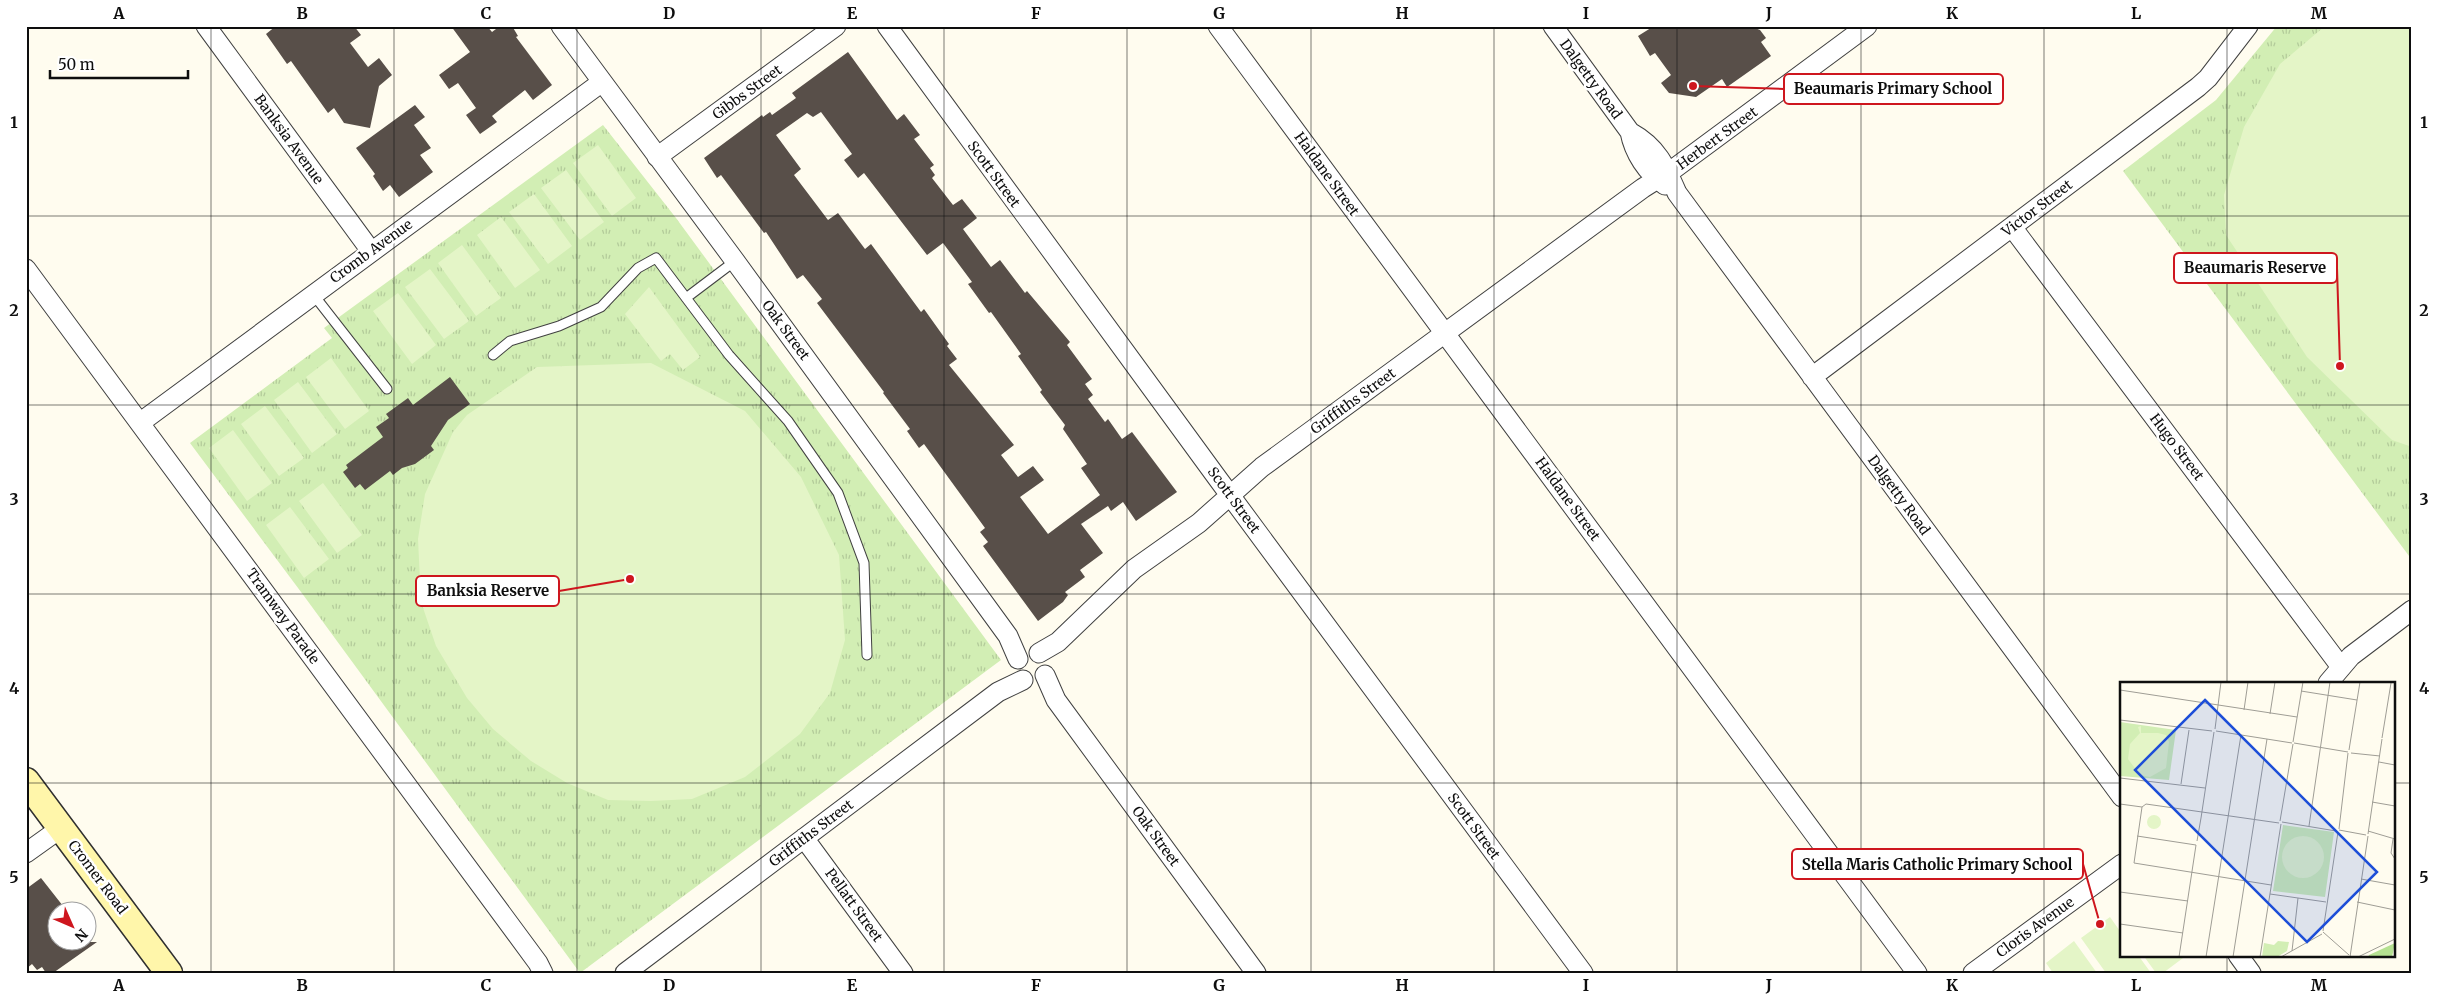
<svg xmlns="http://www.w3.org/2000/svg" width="2438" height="999" font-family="Merriweather,serif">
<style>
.park{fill:url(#park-tufts)}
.pitch{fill:#e4f5c7}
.building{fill:#584f49;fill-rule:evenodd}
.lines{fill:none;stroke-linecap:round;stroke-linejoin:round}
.lane-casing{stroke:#414141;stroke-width:11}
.street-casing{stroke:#414141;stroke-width:21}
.secondary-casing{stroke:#303030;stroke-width:29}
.lane{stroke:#fff;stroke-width:9}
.street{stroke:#fff;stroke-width:19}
.secondary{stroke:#fff6aa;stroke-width:26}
.grid{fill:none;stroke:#0e0e0e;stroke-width:1;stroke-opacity:0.55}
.labels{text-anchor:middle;stroke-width:5;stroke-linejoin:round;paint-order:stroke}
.street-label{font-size:14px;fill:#0e0e0e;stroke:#fff}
.inset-road{fill:none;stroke:#9f9d95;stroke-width:1}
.view{fill:#1d4ed8;fill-opacity:0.15;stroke:#1d4ed8;stroke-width:2.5}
.inset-edge{fill:none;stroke:#0e0e0e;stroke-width:2.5}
.leader{fill:none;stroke:#ce161e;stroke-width:2}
.callout-dot{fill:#ce161e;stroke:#fff;stroke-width:2}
.callout{fill:#fff;stroke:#ce161e;stroke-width:2}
.callout-label{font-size:15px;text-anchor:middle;font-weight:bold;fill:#0e0e0e}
.neatline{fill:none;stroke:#0e0e0e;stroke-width:2}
.grid-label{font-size:16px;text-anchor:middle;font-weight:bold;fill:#0e0e0e}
</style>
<defs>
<pattern id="park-tufts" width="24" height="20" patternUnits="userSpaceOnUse" patternTransform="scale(1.25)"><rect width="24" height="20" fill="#d2eeb4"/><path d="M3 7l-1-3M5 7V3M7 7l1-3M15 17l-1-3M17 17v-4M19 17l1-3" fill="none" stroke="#b3cb9a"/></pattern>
</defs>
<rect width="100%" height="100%" fill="#fffcef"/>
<path class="park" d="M2277,26H2412V560L2123,171L2216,100Z
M603,125L676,218L1001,660L580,973L304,596L190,443L332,338L324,328Z"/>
<path class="pitch" d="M2325,26H2412V447L2392,440L2307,357L2226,235L2224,195L2244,127L2280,64Z
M598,145L636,198L612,216L573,163Z
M566,170L604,222L580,240L541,188Z
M534,194L572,246L548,264L509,212Z
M501,217L540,270L515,288L477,235Z
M462,245L501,298L476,316L438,263Z
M430,269L469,321L444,339L405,287Z
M649,287L700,357L683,370L670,354L661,361L625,314Z
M398,293L436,345L412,364L373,311Z
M331,358L369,411L345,429L306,377Z
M651,363L745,411L801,477L839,555L845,640L830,693L800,734L745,777L692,799L651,801L608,800L567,783L531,761L493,729L467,698L436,646L421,602L418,539L425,494L453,432L467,415L537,367Z
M298,382L337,434L312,453L274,400Z
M265,406L304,458L279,476L241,424Z
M233,430L272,483L247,501L209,448Z
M323,483L362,535L337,553L299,501Z
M290,507L329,559L304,578L266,525Z
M2110,917L2122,934V955H2138L2151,973H2106L2081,938Z
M2074,941L2097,973H2053L2046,963Z
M2143,955H2187L2163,973H2156Z"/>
<path class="building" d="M276,26H354L361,35L350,43L368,67L379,58L392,75L379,86L370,128L344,123L334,108L328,113L291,61L287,64L266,34Z
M451,26H487L492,32L500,26H512L518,36L516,37L552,85L533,100L525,90L492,116L497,122L480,134L466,115L476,108L458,83L449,89L439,75L470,52Z
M1654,26H1750L1760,30L1766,38L1761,42L1771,56L1727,87L1722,79L1696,97L1669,93L1661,83L1671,75L1655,53L1650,56L1638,36Z
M848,52L897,120L904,114L920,135L914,139L934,165L930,168L935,175L932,178L953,205L962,199L977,218L963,229L991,267L1000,260L1025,293L1027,291L1070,342L1067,345L1092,379L1085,384L1093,395L1088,399L1105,422L1108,419L1122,439L1132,432L1177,492L1136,521L1123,502L1111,511L1108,506L1081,524L1103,553L1080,570L1085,577L1065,592L1068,595L1063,602L1038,621L983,546L988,542L980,532L985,528L924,444L919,448L907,431L910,429L883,393L884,392L817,303L822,299L803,275L797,279L766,232L764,233L721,175L717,178L704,158L762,115L763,117L770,112L772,115L796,98L792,93ZM821,112L852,154L844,160L858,178L864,173L927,255L943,243L972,282L968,284L989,313L991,312L1021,354L1018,356L1042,390L1040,392L1065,425L1063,429L1087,464L1081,468L1100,495L1048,534L1020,497L1044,480L1033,466L1018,477L1001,455L1014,445L949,365L957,359L947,346L949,344L924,309L921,312L871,244L865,249L838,213L828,220L794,175L801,169L776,135L807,113L813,117Z
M415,105L425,117L414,125L431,148L420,155L433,172L399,197L390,185L383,191L373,176L375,174L356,148Z
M450,377L470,404L448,420L431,446L434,450L415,464L402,468L393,475L390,471L365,490L360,484L355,488L343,472L348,468L346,465L383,437L376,427L389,418L386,414L408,398L413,405Z
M41,878L63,906L58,910V942H97L53,973H46L42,967L37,970L32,964L26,969V889Z"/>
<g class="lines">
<defs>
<path id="lane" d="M313,294L387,389
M686,298L735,261
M493,355L510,341L559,326L601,307L638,268L656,258L729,355L788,421L838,493L864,563L867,655"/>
<path id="street" d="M206,26L371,251
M561,26L735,261L1008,636L1018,659
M887,26L1218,479L1583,973
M1218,26L1917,973
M1553,26L1630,132C1634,153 1647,173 1665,185
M1630,132C1657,147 1665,165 1677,193L2122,797
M657,157L836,26
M2012,227L2341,667
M26,269L538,963L543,973
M1812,377L2198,87L2208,78L2248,26
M141,422L602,82
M1039,653L1058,642L1134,569L1199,523L1262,467L1643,188L1675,168L1867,26
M1045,675L1056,700L1256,973
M2328,683L2351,656L2412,610
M804,838L903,973
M26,853L61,828
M2238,955L2251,973
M625,973L998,692L1023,680
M1973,973L2122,864"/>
<path id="secondary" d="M26,781L169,973"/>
</defs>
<use href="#lane" class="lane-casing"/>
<use href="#street" class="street-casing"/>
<use href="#secondary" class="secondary-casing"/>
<use href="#lane" class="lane"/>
<use href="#street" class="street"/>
<use href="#secondary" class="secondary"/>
</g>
<path class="grid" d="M211,26V973M394,26V973M577,26V973M761,26V973M944,26V973M1127,26V973M1311,26V973M1494,26V973M1677,26V973M1861,26V973M2044,26V973M2227,26V683M26,216H2412M26,405H2412M26,594H2412M26,783H2122M2394,783H2412M2227,955V973"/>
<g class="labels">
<g class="street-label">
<text transform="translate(1591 79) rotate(54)" y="5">Dalgetty Road</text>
<text transform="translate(747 92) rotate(-36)" y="5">Gibbs Street</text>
<text transform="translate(1717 138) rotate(-36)" y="5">Herbert Street</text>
<text transform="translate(289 139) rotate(54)" y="5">Banksia Avenue</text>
<text transform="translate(994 174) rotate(54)" y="5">Scott Street</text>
<text transform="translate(1327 174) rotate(54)" y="5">Haldane Street</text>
<text transform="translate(2037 208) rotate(-37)" y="5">Victor Street</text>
<text transform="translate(371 251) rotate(-36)" y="5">Cromb Avenue</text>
<text transform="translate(786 330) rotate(54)" y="5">Oak Street</text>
<text transform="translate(1353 401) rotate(-36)" y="5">Griffiths Street</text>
<text transform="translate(2177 447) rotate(53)" y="5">Hugo Street</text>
<text transform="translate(1899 495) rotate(54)" y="5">Dalgetty Road</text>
<text transform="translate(1568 499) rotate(54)" y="5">Haldane Street</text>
<text transform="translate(1234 500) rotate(54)" y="5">Scott Street</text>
<text transform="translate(283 616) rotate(54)" y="5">Tramway Parade</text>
<text transform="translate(1474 826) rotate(54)" y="5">Scott Street</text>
<text transform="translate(811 833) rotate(-37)" y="5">Griffiths Street</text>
<text transform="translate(1156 836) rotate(54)" y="5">Oak Street</text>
<text transform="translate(98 877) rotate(53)" y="5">Cromer Road</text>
<text transform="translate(854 905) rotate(54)" y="5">Pellatt Street</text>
<text transform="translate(2035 927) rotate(-36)" y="5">Cloris Avenue</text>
</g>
</g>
<g transform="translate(2120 682)">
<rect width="275" height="275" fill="#fffcef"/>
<path d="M275,261L272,275H248L249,273Z" fill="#b5e191"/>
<path d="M0,40L56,48L49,98L0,94ZM163,143L214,150L205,215L153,209ZM158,259L169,260L167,269L157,275H142L144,261L154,263Z" fill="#d2eeb4"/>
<path d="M21,44V51H38L46,53L49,60L46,86L30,95L20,93L8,77L10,62L20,51L18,45ZM27 140a7 7 0 1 1 14 0a7 7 0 1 1-14 0ZM162 175a21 21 0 1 1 42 0a21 21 0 1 1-42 0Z" fill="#e4f5c7"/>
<path class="inset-road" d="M0,8L177,35M181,9L237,18M124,28L128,0M150,32L155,0M0,38L92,49M95,47L101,0M96,49L172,61M262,56L271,1M173,60L183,0M174,61L228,70M229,68L240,0M231,71L260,74M259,80L275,83M0,96L85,106M61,102L69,48M252,120L275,124M0,122L22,125M22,125L14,181L151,203M22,125L26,122L159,141M81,136L94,50M160,139L173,62M162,140L216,149M189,144L210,0M219,147L228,71M219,148L246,153M248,149L275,157M248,152L262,57M17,154L76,163L59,275M273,157L271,171L275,177M77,159L81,136M241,197L275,203M0,210L68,219M150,212L206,220M237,220L275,228M0,242L63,251M203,249L218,150M203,250L229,273M172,269L178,216M86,275L121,53M113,275L147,57M140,275L161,142M161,275L202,252M230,275L248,154M238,275L275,257"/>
<path class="view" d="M85,18L257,190L187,260L15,88Z"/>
<rect width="275" height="275" class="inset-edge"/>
</g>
<path class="leader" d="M1693 86L1784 89M2340 366L2337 268M630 579L559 591M2100 924L2083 864"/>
<g class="callout-dot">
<circle cx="1693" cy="86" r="5"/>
<circle cx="2340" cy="366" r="5"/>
<circle cx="630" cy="579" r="5"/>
<circle cx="2100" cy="924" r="5"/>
</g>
<g class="callout">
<rect x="1784" y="74" width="219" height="30" rx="5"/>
<rect x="2174" y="253" width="163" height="30" rx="5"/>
<rect x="416" y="576" width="143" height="30" rx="5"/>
<rect x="1792" y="849" width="291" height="30" rx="5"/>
</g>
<g class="callout-label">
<text x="1893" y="94">Beaumaris Primary School</text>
<text x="2255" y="273">Beaumaris Reserve</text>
<text x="488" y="596">Banksia Reserve</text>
<text x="1937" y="870">Stella Maris Catholic Primary School</text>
</g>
<rect width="2438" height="999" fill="none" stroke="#ffffff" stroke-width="55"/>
<g transform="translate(72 926) rotate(135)"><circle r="24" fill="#ffffff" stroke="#9f9f9f"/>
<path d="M0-4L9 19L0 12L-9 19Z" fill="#ce161e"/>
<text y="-8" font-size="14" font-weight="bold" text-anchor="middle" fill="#0e0e0e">N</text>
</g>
<path d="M50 70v8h138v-8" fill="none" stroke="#0e0e0e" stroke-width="2.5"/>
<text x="58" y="70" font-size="15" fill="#0e0e0e" stroke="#ffffff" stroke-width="4" paint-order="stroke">50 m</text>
<rect x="28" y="28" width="2382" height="944" class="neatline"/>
<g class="grid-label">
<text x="119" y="19">A</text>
<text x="302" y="19">B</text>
<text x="486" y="19">C</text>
<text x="669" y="19">D</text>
<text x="852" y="19">E</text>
<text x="1036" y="19">F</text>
<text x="1219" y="19">G</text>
<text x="1402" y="19">H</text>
<text x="1586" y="19">I</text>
<text x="1769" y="19">J</text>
<text x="1952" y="19">K</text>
<text x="2136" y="19">L</text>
<text x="2319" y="19">M</text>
<text x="14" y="128">1</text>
<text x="2424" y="128">1</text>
<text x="14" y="316">2</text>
<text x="2424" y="316">2</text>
<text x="14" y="505">3</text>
<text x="2424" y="505">3</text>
<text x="14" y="694">4</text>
<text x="2424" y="694">4</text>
<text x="14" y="883">5</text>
<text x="2424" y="883">5</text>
<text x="119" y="991">A</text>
<text x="302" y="991">B</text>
<text x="486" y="991">C</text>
<text x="669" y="991">D</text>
<text x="852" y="991">E</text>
<text x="1036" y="991">F</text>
<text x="1219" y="991">G</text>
<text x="1402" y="991">H</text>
<text x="1586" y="991">I</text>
<text x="1769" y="991">J</text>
<text x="1952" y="991">K</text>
<text x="2136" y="991">L</text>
<text x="2319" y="991">M</text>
</g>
</svg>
